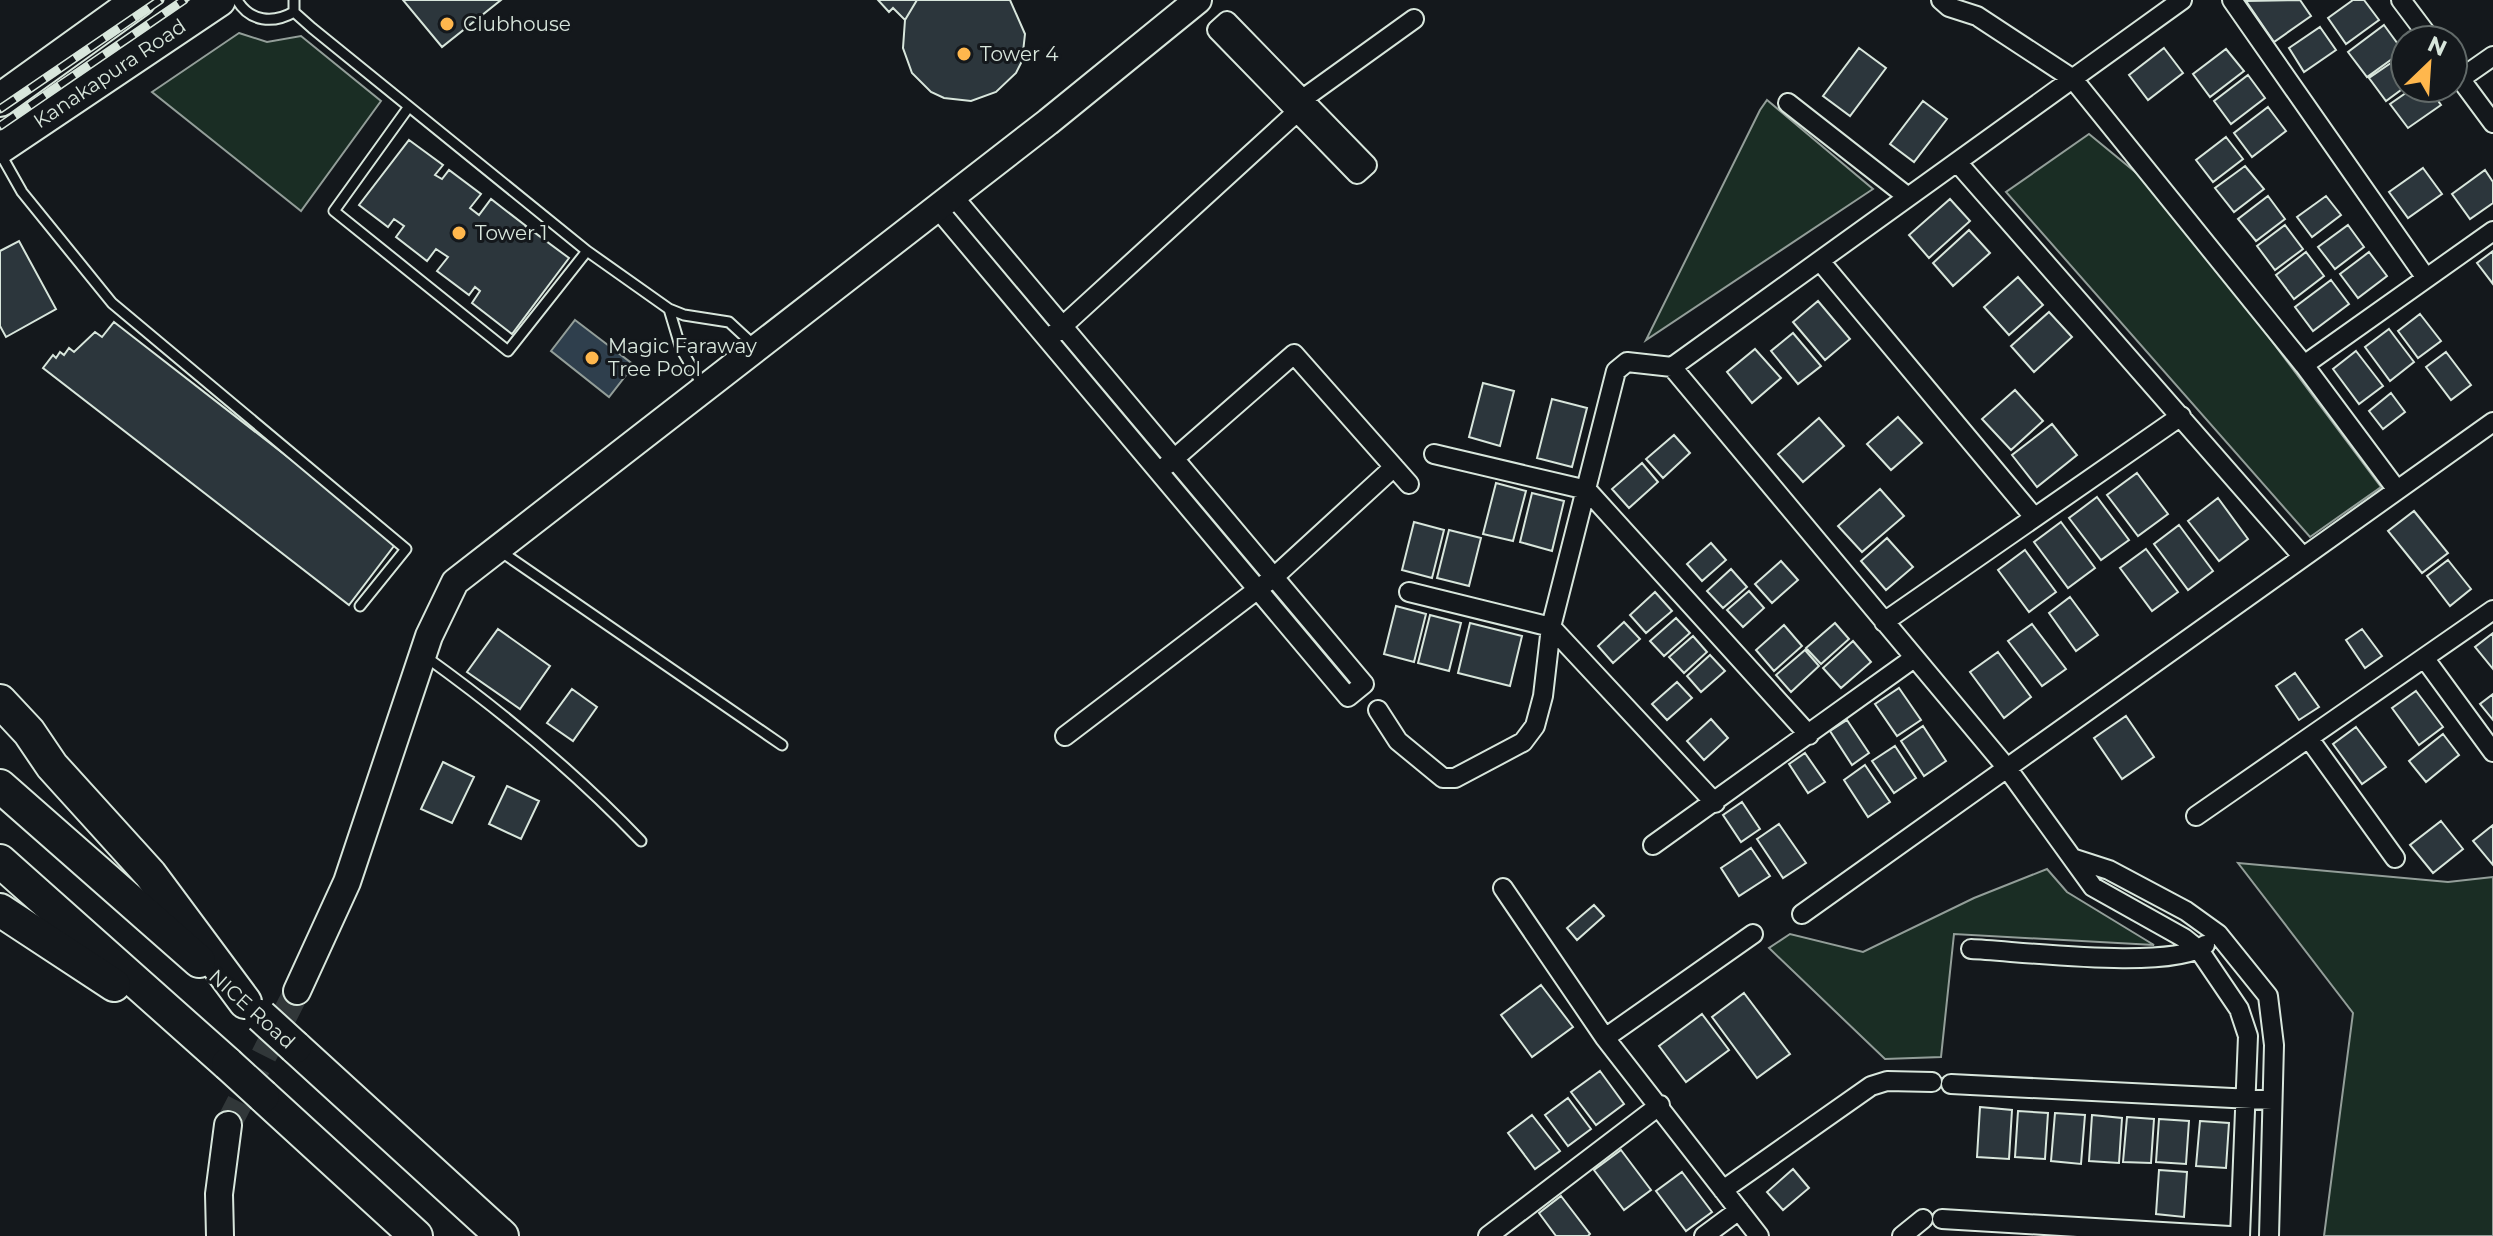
<svg xmlns="http://www.w3.org/2000/svg" width="2493" height="1236" font-family="Montserrat,sans-serif">
<style>
.green{fill:#1a2d24;stroke:#939e99;stroke-width:2}
.water{fill:#2f3f4d;stroke:#939e99;stroke-width:2}
.building{fill:#2c363c;stroke:#d8e6dc;stroke-width:2}
.lines{fill:none;stroke-linecap:round;stroke-linejoin:round}
.secondary-tunnel{stroke:#313739;stroke-width:26;stroke-dasharray:26 13;stroke-linecap:butt}
.lane-casing{stroke:#d8e6dc;stroke-width:13}
.street-casing{stroke:#d8e6dc;stroke-width:22}
.secondary-casing{stroke:#d8e6dc;stroke-width:30}
.highway-casing{stroke:#d8e6dc;stroke-width:36}
.lane{stroke:#14181c;stroke-width:9}
.street{stroke:#14181c;stroke-width:18}
.secondary{stroke:#14181c;stroke-width:26}
.highway{stroke:#14181c;stroke-width:32}
.rail-casing{stroke:#d8e6dc;stroke-width:9}
.rail{stroke:#14181c;stroke-width:6;stroke-dasharray:18;stroke-linecap:butt}
.highway-bridge-casing{stroke:#d8e6dc;stroke-width:36;stroke-linecap:butt}
.highway-bridge{stroke:#14181c;stroke-width:32}
.poi-dot{fill:#ffb74d;stroke:#14181c;stroke-width:3}
.labels{text-anchor:middle;stroke-width:6;stroke-linejoin:round;paint-order:stroke}
.poi-label{font-size:20px;fill:#d8e6dc;stroke:#14181c;text-anchor:start}
.street-label{font-size:20px;fill:#d8e6dc;stroke:#14181c}
</style>
<rect width="100%" height="100%" fill="#14181c"/>
<path class="green" d="M239,33L267,42L301,36L381,101L301,211L152,92Z
M1767,100L1873,189L1646,340L1760,110Z
M2089,134L2162,194L2381,487L2310,537L2006,192Z
M2238,863L2448,882L2493,877V1236H2324L2353,1013Z
M2047,869L2067,892L2154,945L1954,934L1941,1057L1885,1059L1769,948L1790,934L1863,952L1974,898Z"/>
<path class="water" d="M575,320L634,365L609,397L551,351Z"/>
<path class="building" d="M403,0H501L442,47Z
M878,0H917L905,20L893,8L889,12Z
M917,0H1010L1025,34L1022,61L1016,73L996,92L971,101L944,98L931,92L912,73L903,48L905,20Z
M2300,0L2311,16L2274,42L2246,1Z
M2353,0H2364L2379,20L2346,44L2328,18Z
M2384,25L2403,51L2367,77L2348,52Z
M2320,27L2336,50L2304,72L2289,48Z
M1859,48L1886,68L1850,116L1823,96Z
M2164,48L2183,73L2148,100L2129,75Z
M2226,49L2244,71L2210,97L2193,74Z
M2404,54L2405,87L2386,101L2369,78Z
M2248,75L2265,98L2231,124L2214,101Z
M2413,88H2429L2441,105L2408,128L2390,104Z
M1923,101L1947,119L1914,162L1890,144Z
M2268,107L2286,131L2252,157L2234,133Z
M2226,137L2243,159L2213,182L2196,160Z
M409,140L443,165L435,175L442,179L449,170L481,194L470,208L479,215L491,199L526,226L518,237L523,241L531,230L569,258L512,334L472,303L480,291L475,287L469,295L437,271L448,257L436,249L427,261L396,237L404,226L394,219L388,227L359,205Z
M2245,166L2264,189L2234,212L2215,188Z
M2423,168L2442,194L2408,218L2389,192Z
M2485,170L2493,182V203L2470,219L2452,194Z
M2268,196L2285,219L2256,241L2238,219Z
M2326,196L2341,215L2312,237L2297,217Z
M1950,199L1970,221L1929,258L1909,235Z
M2285,225L2303,249L2275,270L2257,246Z
M2348,225L2364,247L2335,269L2318,247Z
M1969,230L1990,253L1953,286L1933,263Z
M19,241L56,309L6,337L0,326V251Z
M2493,251V284L2477,263Z
M2306,252L2324,276L2294,299L2276,275Z
M2369,252L2387,276L2358,298L2340,274Z
M2018,277L2043,305L2009,335L1984,307Z
M2331,280L2349,304L2313,331L2295,307Z
M1818,301L1850,339L1825,360L1793,322Z
M2049,312L2072,337L2034,372L2011,346Z
M2420,314L2441,341L2418,358L2398,331Z
M114,322L397,542L349,605L43,368L53,355L56,358L60,352L64,355L69,348L74,352L95,332L102,337Z
M2389,329L2414,362L2390,381L2365,347Z
M1793,333L1821,366L1798,384L1771,351Z
M1755,349L1781,378L1752,403L1727,372Z
M2356,351L2383,386L2359,404L2333,369Z
M2446,352L2471,385L2451,400L2426,367Z
M1483,383L1514,391L1500,446L1469,437Z
M2015,390L2043,421L2011,450L1982,419Z
M2391,393L2405,412L2383,429L2369,411Z
M1552,399L1587,408L1572,467L1537,458Z
M1898,417L1922,443L1891,470L1867,444Z
M1819,418L1844,446L1803,482L1778,454Z
M2052,424L2077,455L2037,487L2012,455Z
M1674,435L1690,453L1663,478L1646,459Z
M1642,463L1658,482L1629,508L1612,489Z
M2137,473L2168,514L2138,536L2107,495Z
M1496,483L1526,491L1513,541L1483,534Z
M1880,489L1904,516L1862,552L1838,526Z
M1532,493L1564,501L1552,551L1520,542Z
M2097,497L2129,540L2101,560L2069,518Z
M2218,498L2248,539L2219,561L2188,521Z
M2414,511L2448,553L2422,573L2388,531Z
M1414,522L1444,530L1432,578L1402,570Z
M2061,522L2095,568L2068,588L2034,542Z
M2179,525L2213,571L2188,590L2154,544Z
M1449,530L1481,538L1469,586L1437,578Z
M1887,538L1913,567L1886,590L1861,561Z
M1711,543L1726,560L1702,581L1687,564Z
M2146,549L2178,592L2152,611L2120,568Z
M2025,550L2056,592L2029,612L1998,570Z
M2448,560L2471,589L2450,606L2427,576Z
M1781,561L1798,580L1772,603L1755,584Z
M1731,569L1747,587L1723,608L1707,591Z
M1749,591L1764,608L1743,627L1727,610Z
M1655,592L1672,611L1646,633L1630,615Z
M2070,597L2098,635L2076,651L2049,613Z
M1396,606L1426,614L1414,662L1384,654Z
M1430,615L1461,623L1449,671L1418,663Z
M1676,618L1690,633L1664,656L1650,641Z
M1624,622L1640,639L1613,663L1598,646Z
M1470,623L1522,636L1510,686L1458,673Z
M1835,623L1849,639L1821,664L1806,648Z
M2032,624L2066,669L2042,686L2008,641Z
M1784,625L1802,646L1774,671L1756,650Z
M498,629L550,666L520,709L467,672Z
M2362,629L2382,656L2365,668L2346,640Z
M2493,633V669L2475,647Z
M1693,636L1707,652L1684,673L1669,657Z
M1853,641L1871,662L1841,688L1823,668Z
M1805,650L1819,666L1791,692L1776,675Z
M1998,652L2031,697L2004,718L1970,672Z
M1710,655L1725,671L1701,692L1687,676Z
M2295,673L2319,707L2299,720L2276,686Z
M1677,682L1692,698L1667,720L1652,704Z
M1899,688L1921,720L1897,736L1875,704Z
M572,689L597,707L573,741L547,723Z
M2416,691L2443,727L2419,745L2392,708Z
M2493,694V720L2480,704Z
M2126,716L2154,757L2122,779L2094,738Z
M1711,719L1728,738L1704,760L1687,741Z
M1847,720L1869,753L1852,765L1830,731Z
M1923,726L1946,761L1924,776L1901,741Z
M2356,727L2386,767L2362,784L2333,744Z
M2443,734L2459,755L2426,782L2409,761Z
M1895,746L1916,778L1894,793L1872,761Z
M1805,753L1825,782L1808,793L1789,764Z
M443,762L474,777L452,823L421,809Z
M1865,765L1890,802L1868,817L1844,780Z
M507,786L539,801L521,839L489,824Z
M1742,802L1760,829L1741,842L1723,815Z
M2441,821L2463,849L2433,873L2410,845Z
M1779,824L1806,863L1783,878L1757,839Z
M2493,825V865L2473,841Z
M1751,848L1770,876L1739,896L1721,868Z
M1594,905L1604,916L1577,940L1567,928Z
M1541,985L1573,1027L1532,1057L1501,1015Z
M1744,993L1790,1054L1757,1078L1712,1017Z
M1702,1014L1729,1050L1686,1082L1659,1046Z
M1600,1071L1624,1104L1596,1125L1571,1092Z
M1568,1098L1591,1129L1568,1146L1545,1115Z
M1980,1107L2012,1110L2009,1159L1977,1157Z
M2018,1111L2048,1113L2045,1159L2015,1157Z
M2055,1113L2085,1115L2081,1164L2051,1161Z
M1532,1115L1560,1151L1535,1169L1508,1133Z
M2092,1115L2122,1118L2119,1163L2089,1161Z
M2127,1117L2154,1119L2151,1163L2123,1162Z
M2159,1119L2189,1121L2186,1164L2156,1162Z
M2200,1121L2229,1123L2226,1168L2196,1166Z
M1621,1150L1651,1190L1624,1210L1594,1170Z
M1793,1169L1809,1188L1783,1210L1767,1192Z
M2159,1170L2187,1172L2184,1217L2156,1214Z
M1682,1172L1712,1212L1686,1231L1656,1191Z
M1561,1196L1590,1234L1588,1236H1556L1539,1213Z"/>
<g class="lines">
<path class="secondary-tunnel" d="M228,1125L297,991"/>
<defs>
<path id="lane" d="M237,0C250,22 273,24 294,12
M294,0V12L312,28L587,251L669,309L684,315L729,322L755,346
M408,108L334,211L508,351L587,251
M0,153L22,192L112,303L406,549L360,606
M669,309L681,349L703,386
M500,551L782,745
M426,657C504,713 575,772 641,841"/>
<path id="street" d="M1941,0L1949,7L1977,16L2073,79L2304,365L2397,490
M2182,0L1672,367L2007,768L2093,887L2184,938L2199,950L2239,1009L2248,1036L2240,1236
M2232,0L2426,278
M2401,0L2431,40
M1227,21L1367,165L1357,174L1217,30Z
M2453,69L2493,123
M2460,79L2493,56
M1788,103L1908,197
M1293,106L1414,19
M1957,162L2303,557
M937,208L1348,697L1364,684L953,196
M1820,261L2034,517
M1054,334L1297,112
M2304,365L2493,231
M1434,454L1587,490L1809,735
M1167,465L1294,354L1409,484
M1409,592L1551,627L1715,803
M1884,622L2181,416
M2425,659L2493,752
M1378,710L1398,741L1443,778H1455L1523,742L1535,726L1543,696L1551,627L1616,371L1627,362L1672,367
M1065,736L1274,577L1394,467
M2310,740L2395,858
M2196,816L2493,610
M1653,845L1914,658
M2075,859L2109,870L2186,911L2218,934L2268,996L2274,1045L2269,1236
M1503,888L1605,1038L1759,1236
M1802,914L2493,422
M1971,949C2018,951 2172,971 2205,945
M1605,1038L1753,934
M1951,1084L2272,1100
M1723,1190L1871,1086L1887,1081L1932,1082
M1942,1219L2230,1236
M1488,1236L1660,1105
M1704,1236L1739,1210
M1902,1236L1923,1219"/>
<path id="secondary" d="M297,991L347,882L429,636L455,582L1048,122L1198,0
M220,1236L219,1194L228,1125"/>
<g id="highway">
<path d="M0,100L139,0"/>
<path id="s1" d="M0,147L219,0"/>
<path d="M0,701L29,732L52,766L150,874L245,1002"/>
<path d="M0,786L199,961"/>
<path d="M0,861L228,1064"/>
<path d="M0,910L114,985"/>
<path d="M295,1047L502,1236"/>
<path d="M263,1096L416,1236"/>
</g>
</defs>
<use href="#lane" class="lane-casing"/>
<use href="#street" class="street-casing"/>
<use href="#secondary" class="secondary-casing"/>
<use href="#highway" class="highway-casing"/>
<use href="#lane" class="lane"/>
<use href="#street" class="street"/>
<use href="#secondary" class="secondary"/>
<use href="#highway" class="highway"/>
<defs>
<path id="rail" d="M0,109L160,0
M0,126L184,0"/>
</defs>
<use href="#rail" class="rail-casing"/>
<use href="#rail" class="rail"/>
<defs>
<path id="highway-bridge" d="M261,1016L295,1047
M228,1064L263,1096"/>
</defs>
<use href="#highway-bridge" class="highway-bridge-casing"/>
<use href="#highway-bridge" class="highway-bridge"/>
</g>
<g class="poi-dot">
<circle cx="447" cy="24" r="8"/>
<circle cx="964" cy="54" r="8"/>
<circle cx="459" cy="233" r="8"/>
<circle cx="592" cy="358" r="8"/>
</g>
<g class="labels">
<g class="poi-label">
<text x="463" y="31">Clubhouse</text>
<text x="980" y="61">Tower 4</text>
<text x="475" y="240">Tower 1</text>
<text x="608" y="353">Magic Faraway<tspan x="608" dy="23">Tree Pool</tspan></text>
</g>
<g class="street-label">
<text dy="7" stroke="none"><textPath href="#s1" startOffset="132">Kanakapura Road</textPath></text>
<text transform="translate(252 1009) rotate(42)" y="7">NICE Road</text>
</g>
</g>
<g transform="translate(2429 64) rotate(25)"><circle r="38" fill="#14181c" stroke="#626a69" stroke-width="2"/>
<path d="M0-6L14 30L0 20L-14 30Z" fill="#ffb74d"/>
<text y="-12" font-size="22" font-weight="bold" text-anchor="middle" fill="#d8e6dc">N</text>
</g>
</svg>
